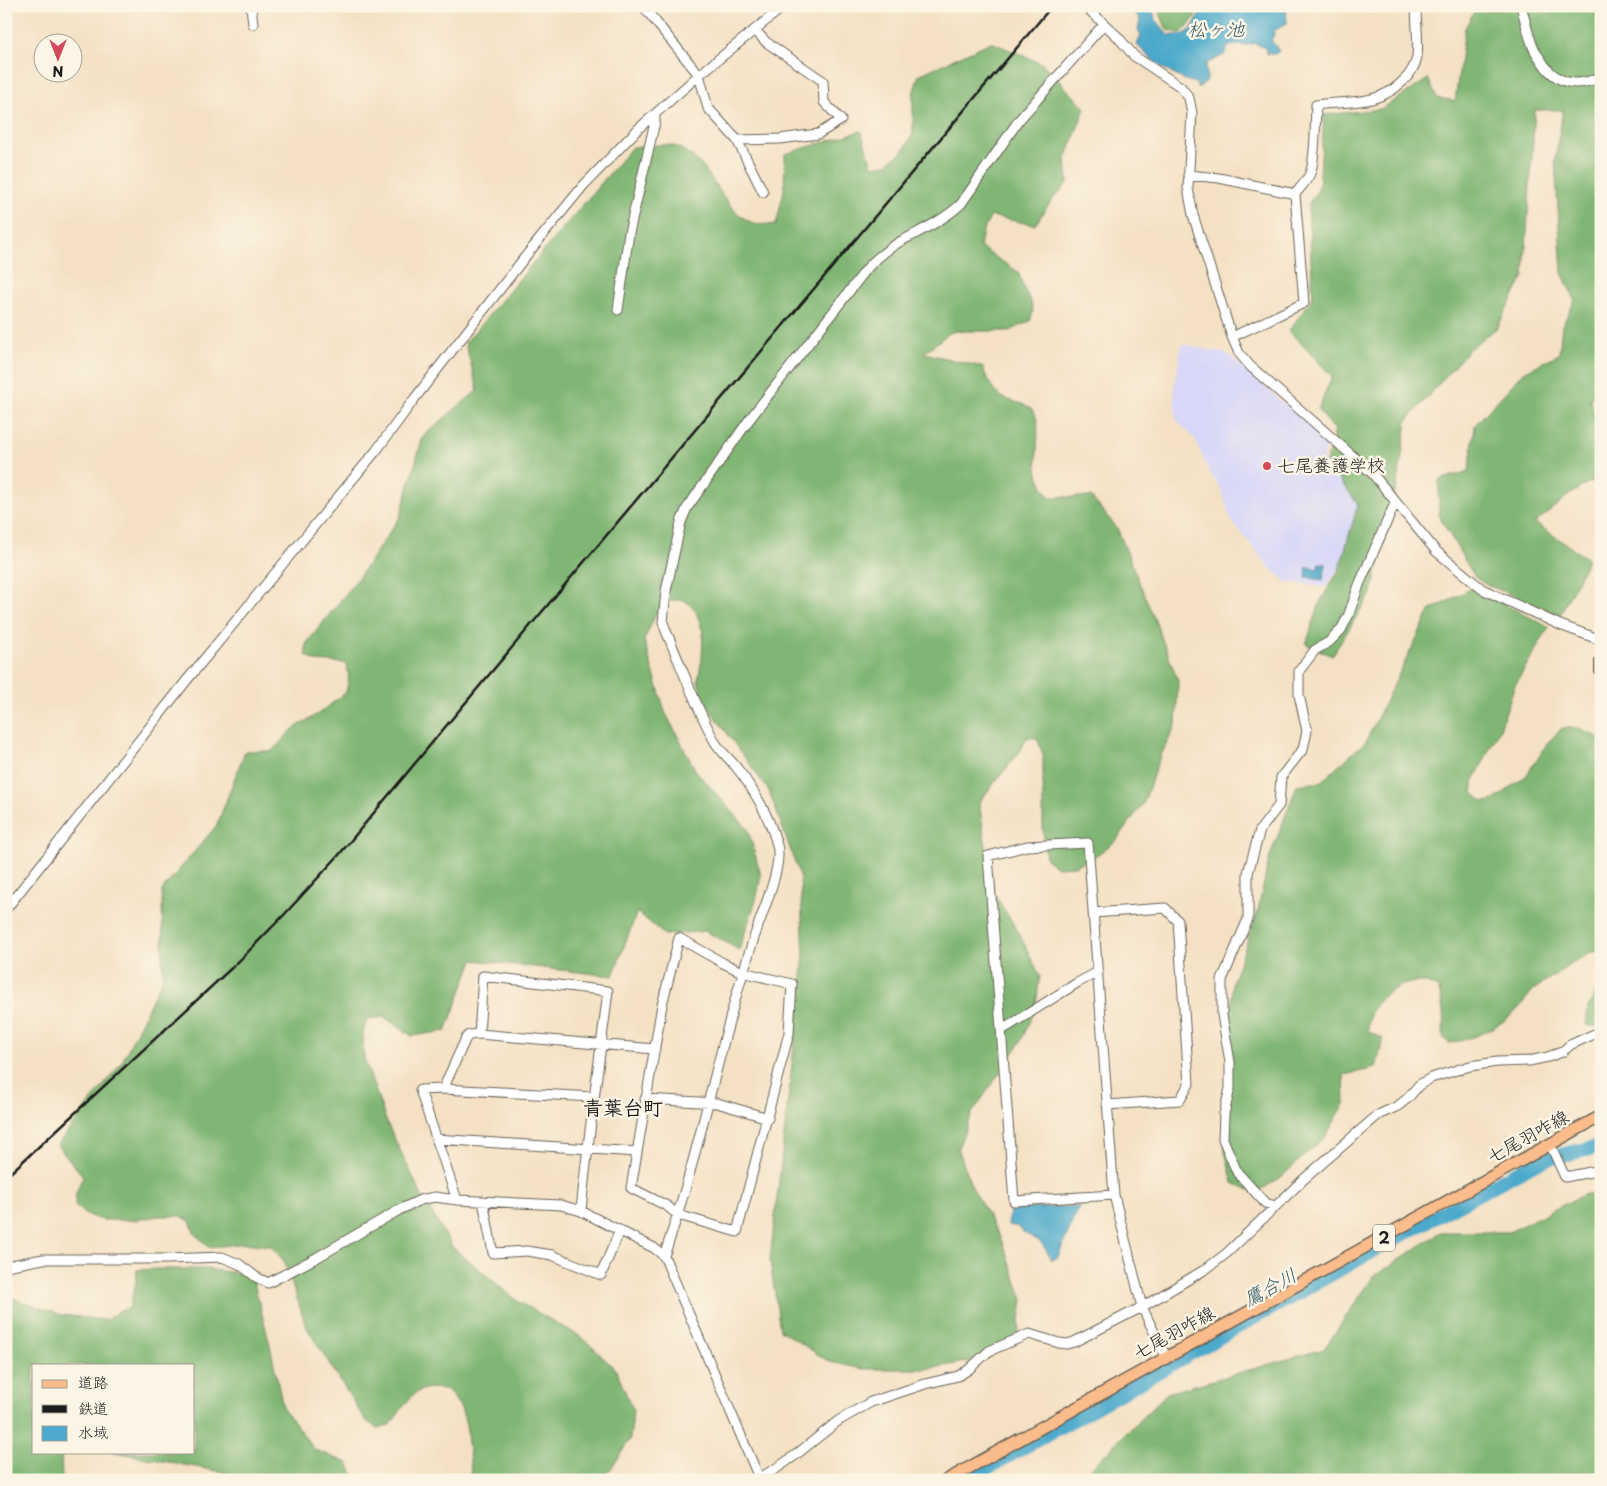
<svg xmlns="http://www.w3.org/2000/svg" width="1607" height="1486" font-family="'Playpen Sans','Klee One',sans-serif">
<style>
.built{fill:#d8d7f8}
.forest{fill:#80b673;stroke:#4e6948}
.water{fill:#4ca9cb;stroke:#346274}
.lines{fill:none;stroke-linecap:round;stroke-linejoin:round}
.river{stroke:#4ca9cb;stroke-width:15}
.minor-casing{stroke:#686157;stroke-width:11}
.major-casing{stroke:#686157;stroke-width:14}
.minor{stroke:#fff;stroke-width:9}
.major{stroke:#f9bc8a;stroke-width:11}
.rail{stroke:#1c1c1c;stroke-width:2.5}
.poi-dot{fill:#d1495b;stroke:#fcf5e5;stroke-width:2}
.labels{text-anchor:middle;stroke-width:5;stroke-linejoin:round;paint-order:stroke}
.shield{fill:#fcf5e5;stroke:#5f5d58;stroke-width:1}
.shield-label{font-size:16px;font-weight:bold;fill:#1c1c1c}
.poi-label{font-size:18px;fill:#1c1c1c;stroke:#fcf5e5;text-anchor:start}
.street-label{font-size:18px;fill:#1c1c1c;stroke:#fcf5e5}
.water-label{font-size:19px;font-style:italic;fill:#325b6b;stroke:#fcf5e5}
.quarter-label{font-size:20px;font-weight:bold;fill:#1c1c1c;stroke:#fcf5e5}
</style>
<rect width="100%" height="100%" fill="#fcf5e5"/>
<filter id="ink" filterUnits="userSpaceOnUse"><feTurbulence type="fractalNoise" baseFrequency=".02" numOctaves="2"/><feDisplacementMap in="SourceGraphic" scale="10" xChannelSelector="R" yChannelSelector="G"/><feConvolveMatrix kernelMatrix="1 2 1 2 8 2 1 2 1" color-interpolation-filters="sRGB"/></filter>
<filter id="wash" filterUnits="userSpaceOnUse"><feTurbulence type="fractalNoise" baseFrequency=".0096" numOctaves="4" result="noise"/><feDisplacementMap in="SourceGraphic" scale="20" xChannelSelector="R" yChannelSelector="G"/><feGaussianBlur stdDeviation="1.12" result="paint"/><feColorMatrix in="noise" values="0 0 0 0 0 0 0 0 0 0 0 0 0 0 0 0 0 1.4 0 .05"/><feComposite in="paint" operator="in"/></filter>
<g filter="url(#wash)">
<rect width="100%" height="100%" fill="#f4e1c4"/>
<path class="built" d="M1182,344L1227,354L1327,441L1323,459L1358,504L1347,559L1325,587L1286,582L1268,566L1231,520L1221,489L1207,468L1195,439L1176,420L1174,388Z"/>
<path class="forest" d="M1157,6H1209L1201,8L1189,25L1181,33L1167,30Z
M1477,6H1601V391L1590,398L1597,426L1601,433V475L1569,495L1535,523L1588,559L1560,615L1483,583L1476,578L1468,566L1439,516V480L1469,471L1475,425L1524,372L1559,354L1562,326L1575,300L1562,273L1555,161L1563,110H1535L1524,276L1497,328L1469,349L1407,421L1399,475L1372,592L1332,656L1306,644L1320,602L1339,570L1358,504L1326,463L1335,430L1318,410L1332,376L1289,331L1313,297L1308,205L1319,188L1324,115L1381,109L1428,79L1437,98L1455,101L1465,28Z
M991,42L1043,64L1085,108L1066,159L1068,183L1052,200L1035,225L991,216L983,231L980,247L1018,272L1025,291L1031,301L1033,312L1030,321L1010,331H956L949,333L924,353L983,367C986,378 993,392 1004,398C1014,403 1029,403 1035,414C1041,426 1035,453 1037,468C1038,479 1044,488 1049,497H1091L1117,528L1156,623L1178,681L1176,725L1158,761L1144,802L1116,841L1098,854L1075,866L1057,867L1046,859L1043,829V755L1037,738L1027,737L1021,750L979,802L993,892L1019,933L1040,976L1035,1011L1019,1045L972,1113L958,1148L971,1185L1001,1239L1023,1300L1018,1334L1012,1343L989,1358L927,1369H863L830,1362L780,1330L770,1260L804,957L800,876L769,791L703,700L698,680L702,659L703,632L695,609L684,600H672L658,609L644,640L665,712L696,771L748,829L761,876L756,900L739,950L705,931L665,935L637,912L613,976L473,960L446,1031L412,1036L384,1017L367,1019L363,1033L364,1058L387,1123L422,1196L453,1248L519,1302L583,1338L616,1370L633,1410L630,1439L610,1470L598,1480H472L466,1424L461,1408L448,1390C412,1382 409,1401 390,1425L377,1428L365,1420L307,1328L284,1261L271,1246L245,1243L213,1247L207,1246L194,1232L190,1221L181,1216H158L137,1220H103L86,1215L75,1206L76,1193L83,1176L57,1145L122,1062L163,977L162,890L217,825L245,751H272L293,729L321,712L346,692C349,681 350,673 345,663L315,661L306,655V644L359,577L400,517L423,436L478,390L465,343L632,147C643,147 664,143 674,146C713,159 720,211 753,223C759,225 768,224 776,225L784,190L785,154L861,131L872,166L887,164L903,151L913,134V94L919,75Z
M1472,588L1549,627L1514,687L1500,729L1473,782V793L1484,802L1494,800L1526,776L1548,742L1562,728H1579L1601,739V953L1593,951C1573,963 1553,975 1535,989C1528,995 1524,1003 1517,1010C1498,1028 1475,1039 1449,1043L1443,1038C1444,1020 1444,1005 1438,988C1433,986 1428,983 1423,982C1403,980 1377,996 1370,1015C1368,1020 1368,1026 1368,1031L1383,1039L1376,1068L1344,1075L1345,1104L1325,1137L1280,1178L1262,1189L1247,1190L1233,1183L1225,1152L1232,983L1257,915L1269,859L1297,785L1321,782L1366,741L1430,611Z
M1601,984V1027L1586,1025L1588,1007Z
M1601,1191V1480H1082L1094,1465L1167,1393L1324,1349L1373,1277L1441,1232H1509L1583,1195Z
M157,1269H206L252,1275L270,1345L283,1408L315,1450L348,1463L356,1480H238L223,1472L114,1452H194V1365H34V1452H61L62,1480H6V1296L62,1315L106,1320L119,1311L129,1309L136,1282L137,1270Z"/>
<path class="water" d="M1132,6H1151L1156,20L1168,35C1191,36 1190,31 1201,12C1215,6 1238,3 1252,9L1256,6H1286L1287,22L1279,28L1273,31L1274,35L1271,40L1279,51L1275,54H1267L1265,48L1254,43C1245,47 1238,44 1229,46L1224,55L1206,64L1207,81L1198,88L1195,83C1172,77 1153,62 1137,45L1141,35L1138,30L1140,19L1132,10Z
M1319,563L1326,564L1323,580L1306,577L1307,567L1318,569Z
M1079,1206L1058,1257L1051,1260C1048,1253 1045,1247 1040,1242C1033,1236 1023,1235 1019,1227L1008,1225L1010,1209Z"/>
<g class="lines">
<path class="river" d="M965,1480L1390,1241L1535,1163L1549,1158L1601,1146"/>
</g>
</g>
<g filter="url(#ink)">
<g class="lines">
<defs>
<path id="minor" d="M251,6L253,24
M643,6L699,75L708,108L737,140L763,192
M1085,6L1118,37L1134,56L1181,87L1189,98L1192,113L1188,188L1193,215L1232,337L1239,353L1250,366L1372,473L1436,551L1482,589L1560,625L1601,640
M1521,6C1525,19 1527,31 1532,44C1533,48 1536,53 1539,57C1554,83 1573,89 1601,77
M737,140L780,139L818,134L841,120L824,102L823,81L766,42L755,30
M1188,175L1219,178L1295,194
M618,310L629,233L655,122V116
M1232,337L1304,303L1295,194C1301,187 1308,180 1311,171C1316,150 1315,126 1316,105C1347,100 1375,107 1401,83C1409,76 1415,68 1417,57C1419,41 1416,23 1416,6
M6,909L187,680L376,451L415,398L525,257L583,186L638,129L699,75L784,6
M1093,913L1165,908L1178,921L1189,1084L1180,1100L1107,1105
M679,938L723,963L742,972L792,984L789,1033L737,1232L678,1215L667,1206L631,1188L662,1005Z
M1002,1030L1077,983L1098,972
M479,1034L483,976L608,991C599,1064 588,1137 581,1211
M443,1089L466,1038L469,1035L479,1034L655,1049
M645,1099L717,1103L768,1118
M436,1139L637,1152
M1550,1144L1565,1177L1601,1170
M1114,1195L1014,1201L988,856L1027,846L1088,843L1114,1195L1142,1307L1166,1357
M457,1200L420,1090L443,1089L594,1097
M483,1201L493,1253L527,1251L552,1255L601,1275L620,1230
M1276,1206L1265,1203L1237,1172L1223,1139L1224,1114L1230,1088V1062L1222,1015V980L1248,919V873L1260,830L1279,805L1281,777L1303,749L1307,731L1299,695V671L1315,650L1329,642L1341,630L1349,614L1359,585L1395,503
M664,1256C701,1150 720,1038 756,932C763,910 783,866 777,845C770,818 754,790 737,768C730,759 721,752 715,742C696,707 682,668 666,631L663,622L666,591L681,522L687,508L749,420L869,266C881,254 895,243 911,236C928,227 946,218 961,204L1019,120L1104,24
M6,1266L43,1259H167L222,1257L239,1264L256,1277L268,1283L316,1258L399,1210L420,1200L435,1197L457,1200L561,1205L581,1211L654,1248L664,1256L760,1480
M756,1480L777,1468L797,1454L838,1421L871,1402L925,1384L958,1376L968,1370L989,1351L1029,1334L1059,1343L1067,1344L1074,1342L1142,1307L1206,1269L1227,1253L1304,1179L1378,1115L1398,1106L1408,1098L1419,1085L1431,1078L1470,1066L1497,1062L1529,1061L1548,1057L1562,1052L1570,1045L1601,1031"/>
<path id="major" d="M1601,661V671
M947,1480C1165,1357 1383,1238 1601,1116"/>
</defs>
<use href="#minor" class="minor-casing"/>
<use href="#major" class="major-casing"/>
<use href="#minor" class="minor"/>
<use href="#major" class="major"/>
<path class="rail" d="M6,1177L239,961L283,916L338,856L451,720L1052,6"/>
</g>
</g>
<circle class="poi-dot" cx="1267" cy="466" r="5"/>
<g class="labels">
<rect class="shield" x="1373" y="1224.5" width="22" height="27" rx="4"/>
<g class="shield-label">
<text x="1384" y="1244">2</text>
</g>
<g class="poi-label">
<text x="1277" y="472">七尾養護学校</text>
</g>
<g class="street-label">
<text transform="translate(1528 1137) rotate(-29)" y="6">七尾羽咋線</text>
<text transform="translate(1174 1333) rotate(-29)" y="6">七尾羽咋線</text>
</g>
<g class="water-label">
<text x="1216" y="36">松ヶ池</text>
<text transform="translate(1270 1287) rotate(-29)" y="7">鷹合川</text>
</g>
<g class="quarter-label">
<text x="623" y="1115">青葉台町</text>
</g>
</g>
<rect width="1607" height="1486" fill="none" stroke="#fcf5e5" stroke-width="25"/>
<rect x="32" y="1364" width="162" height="90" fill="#fcf5e5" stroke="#a29e95"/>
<rect x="42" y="1380" width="25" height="8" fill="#f9bc8a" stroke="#a29e95"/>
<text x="78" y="1388" font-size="15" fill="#1c1c1c">道路</text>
<rect x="42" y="1405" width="25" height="8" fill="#1c1c1c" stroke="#a29e95"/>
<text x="78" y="1414" font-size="15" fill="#1c1c1c">鉄道</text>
<rect x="42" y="1426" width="25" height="15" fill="#4ca9cb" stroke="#a29e95"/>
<text x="78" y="1438" font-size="15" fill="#1c1c1c">水域</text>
<g transform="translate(58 58) rotate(180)"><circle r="24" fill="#fcf5e5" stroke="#a29e95"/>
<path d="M0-4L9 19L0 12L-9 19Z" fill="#d1495b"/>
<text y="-8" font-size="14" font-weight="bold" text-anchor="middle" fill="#1c1c1c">N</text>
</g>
</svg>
